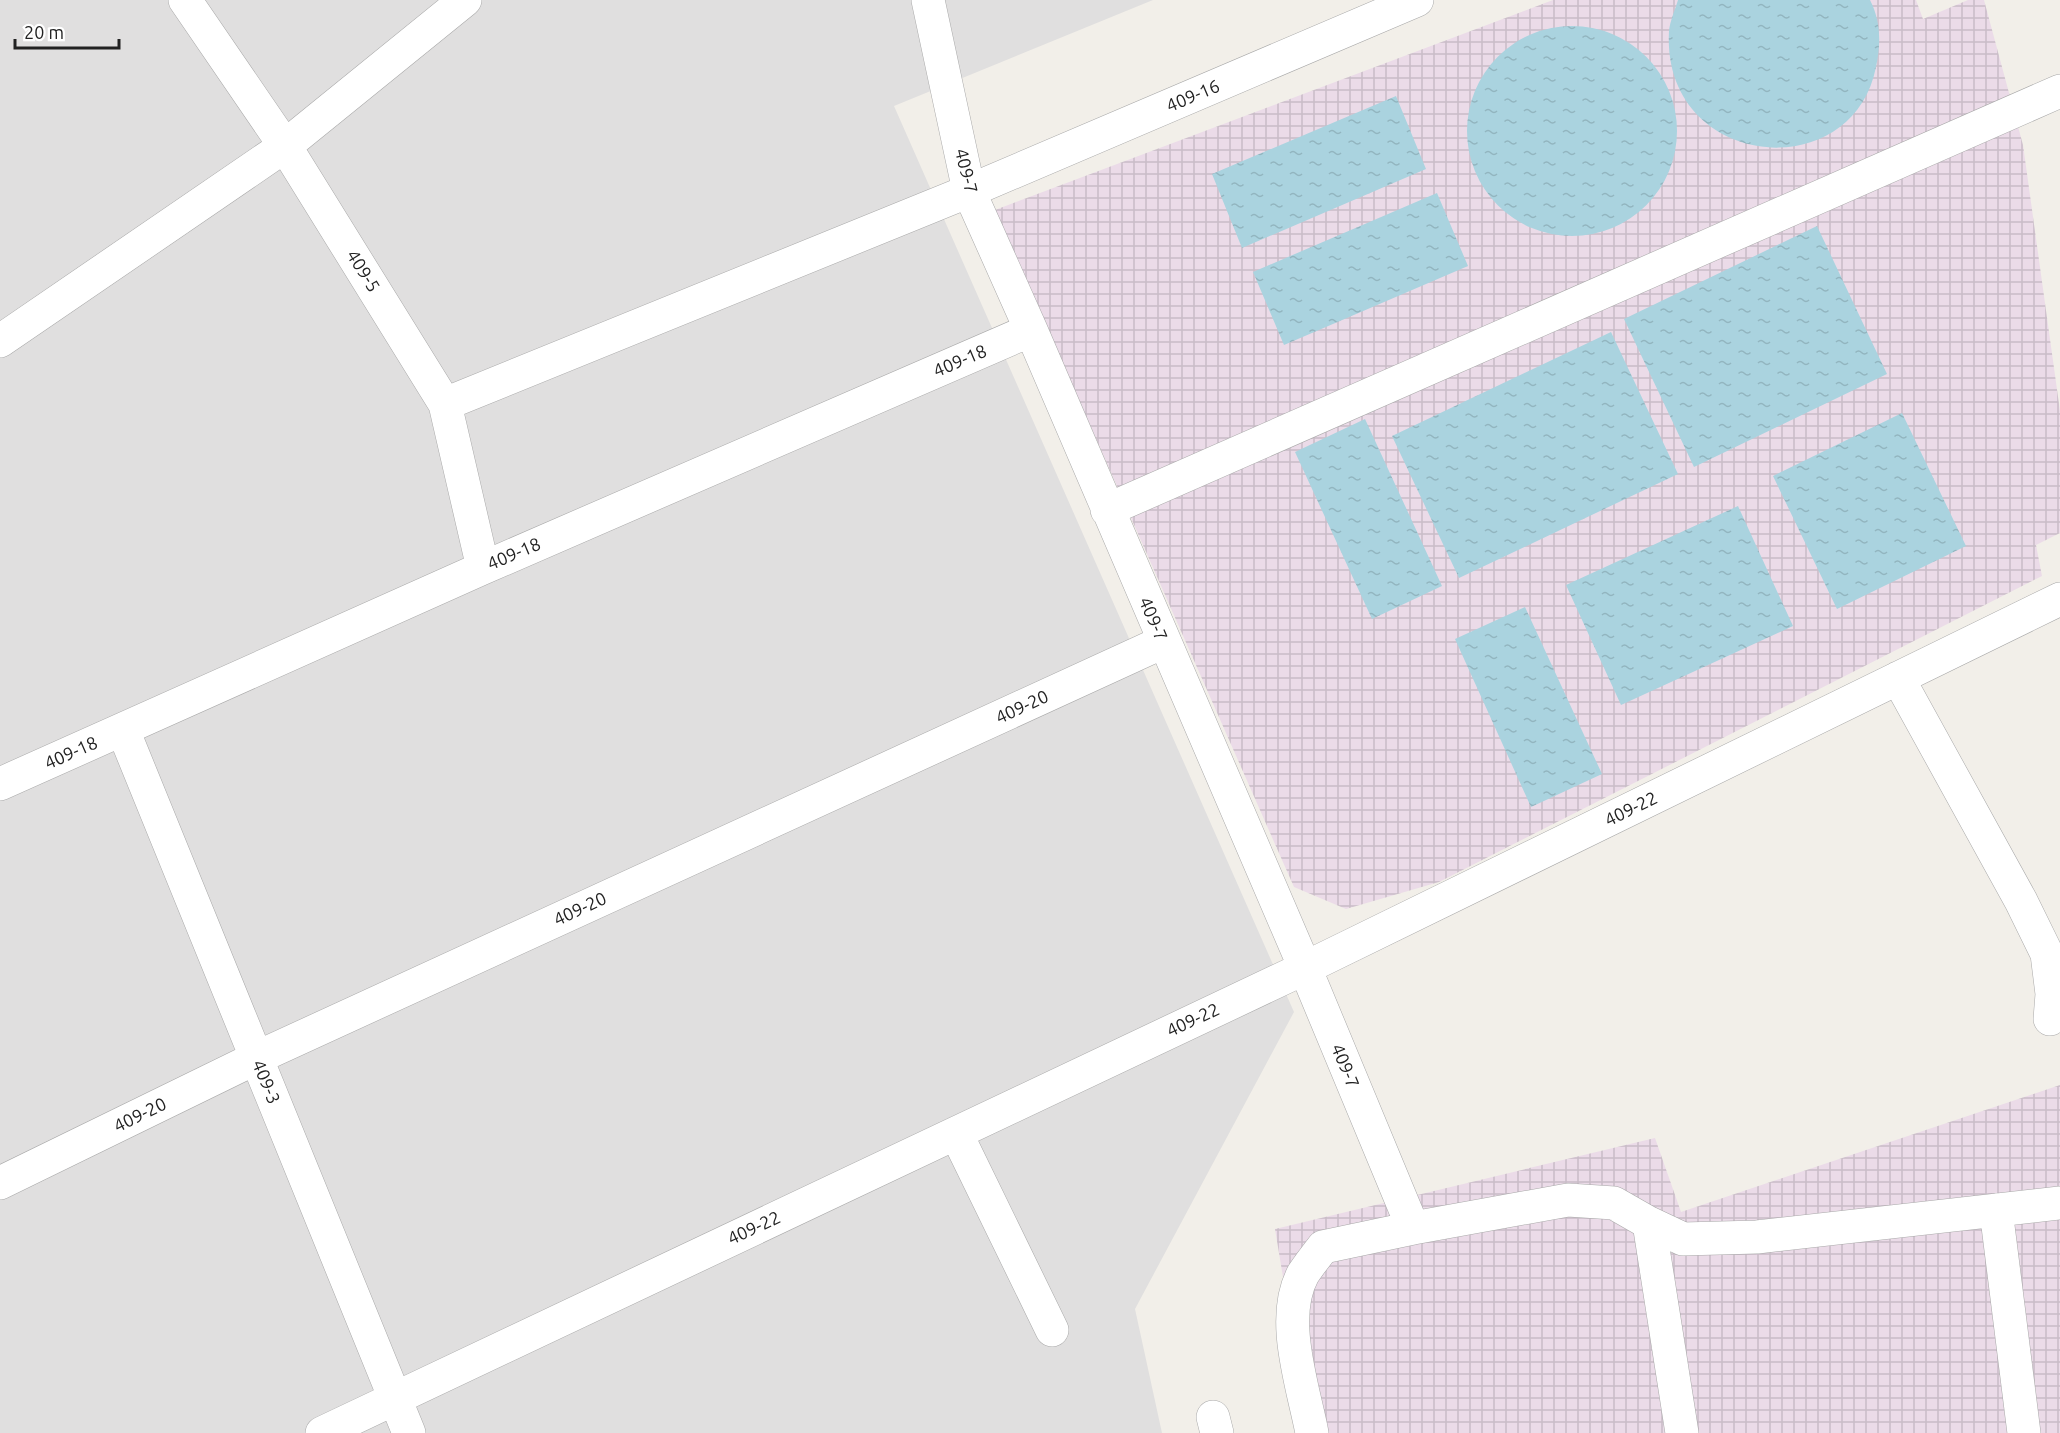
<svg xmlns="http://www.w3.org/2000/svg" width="2060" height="1433" font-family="Ubuntu,sans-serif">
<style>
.residential{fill:#e0dfdf}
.industrial{fill:url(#industrial-grid)}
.water{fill:url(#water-ripples)}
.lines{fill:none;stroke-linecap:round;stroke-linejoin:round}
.minor-casing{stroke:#a9a9a9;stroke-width:34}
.minor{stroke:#fff;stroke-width:33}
.labels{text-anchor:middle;stroke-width:5;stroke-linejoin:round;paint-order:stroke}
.street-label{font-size:18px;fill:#222;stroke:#fff}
</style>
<defs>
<pattern id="industrial-grid" width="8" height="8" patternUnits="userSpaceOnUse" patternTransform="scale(1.5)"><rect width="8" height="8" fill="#ebdbe8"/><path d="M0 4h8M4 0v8" fill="none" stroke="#c9bcc7"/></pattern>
<pattern id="water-ripples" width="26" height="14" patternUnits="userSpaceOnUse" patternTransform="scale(1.5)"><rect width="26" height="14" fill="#aad3df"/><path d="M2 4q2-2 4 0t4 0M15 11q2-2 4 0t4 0" fill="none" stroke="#92b5bf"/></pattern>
</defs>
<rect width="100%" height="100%" fill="#f2efe9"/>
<path class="residential" d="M0,0H1153L894,106L1294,1012L1135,1309L1162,1433H0Z"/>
<path class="industrial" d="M1553,0H1916L1923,19L1968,0H1984L2023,145L2060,411V533L2036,545L2042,576L1439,882L1346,909L1294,887L995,210Z
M2060,1085V1433H1309L1275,1229L1655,1138L1681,1212Z"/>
<path class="water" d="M1678,0H1870C1881,21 1881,44 1876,67C1852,189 1661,169 1669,31C1670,21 1675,10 1678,0Z
M1467 131a105 105 0 1 1 210 0a105 105 0 1 1-210 0Z
M1396,96L1426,169L1242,248L1212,174Z
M1437,193L1468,266L1284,345L1253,272Z
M1817,226L1887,374L1694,467L1624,319Z
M1611,332L1678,474L1459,578L1392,436Z
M1902,413L1966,546L1837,609L1773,476Z
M1365,419L1442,586L1372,619L1295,452Z
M1738,506L1793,626L1621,705L1566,585Z
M1525,607L1602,774L1531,807L1455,639Z"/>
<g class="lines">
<defs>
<path id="minor" d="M185,0L285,146L445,404L483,568
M928,0L969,191L1031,330L1305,968L1413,1228
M0,341L285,146L465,0
M445,404L969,191L1417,0
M1107,510L2060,91
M1898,678L2021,901L2047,954L2052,994L2050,1019
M123,730L409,1433
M0,784L483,568L1031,330
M956,1133L1052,1330
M0,1183L256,1058L1163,642
M1996,1210L2024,1433
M1649,1223L1682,1433
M1213,1417L1217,1433
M322,1433L1305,968L2060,599
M1312,1433C1303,1386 1279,1318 1303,1274C1309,1265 1316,1256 1323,1247L1413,1228L1568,1200L1614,1203L1649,1223L1683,1239L1757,1237L2060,1203"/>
</defs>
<use href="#minor" class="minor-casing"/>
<use href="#minor" class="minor"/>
</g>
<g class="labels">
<g class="street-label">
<text transform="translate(1193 96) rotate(-23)" y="6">409-16</text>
<text transform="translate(966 171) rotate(76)" y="6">409-7</text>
<text transform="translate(363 271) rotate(58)" y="6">409-5</text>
<text transform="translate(960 361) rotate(-23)" y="6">409-18</text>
<text transform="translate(514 554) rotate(-23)" y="6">409-18</text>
<text transform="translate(1153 619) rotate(67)" y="6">409-7</text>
<text transform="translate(1022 707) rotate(-25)" y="6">409-20</text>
<text transform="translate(71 753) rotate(-24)" y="6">409-18</text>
<text transform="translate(1631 809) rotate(-26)" y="6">409-22</text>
<text transform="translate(580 909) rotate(-25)" y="6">409-20</text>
<text transform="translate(1193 1020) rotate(-25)" y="6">409-22</text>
<text transform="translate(1345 1066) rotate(68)" y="6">409-7</text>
<text transform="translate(266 1082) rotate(68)" y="6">409-3</text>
<text transform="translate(140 1115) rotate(-26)" y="6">409-20</text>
<text transform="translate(754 1228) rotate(-25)" y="6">409-22</text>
</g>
</g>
<path d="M15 39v9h104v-9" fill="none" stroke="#222222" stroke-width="3"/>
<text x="24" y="39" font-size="18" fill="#222222" stroke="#ffffff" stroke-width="4.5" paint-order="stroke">20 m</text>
</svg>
